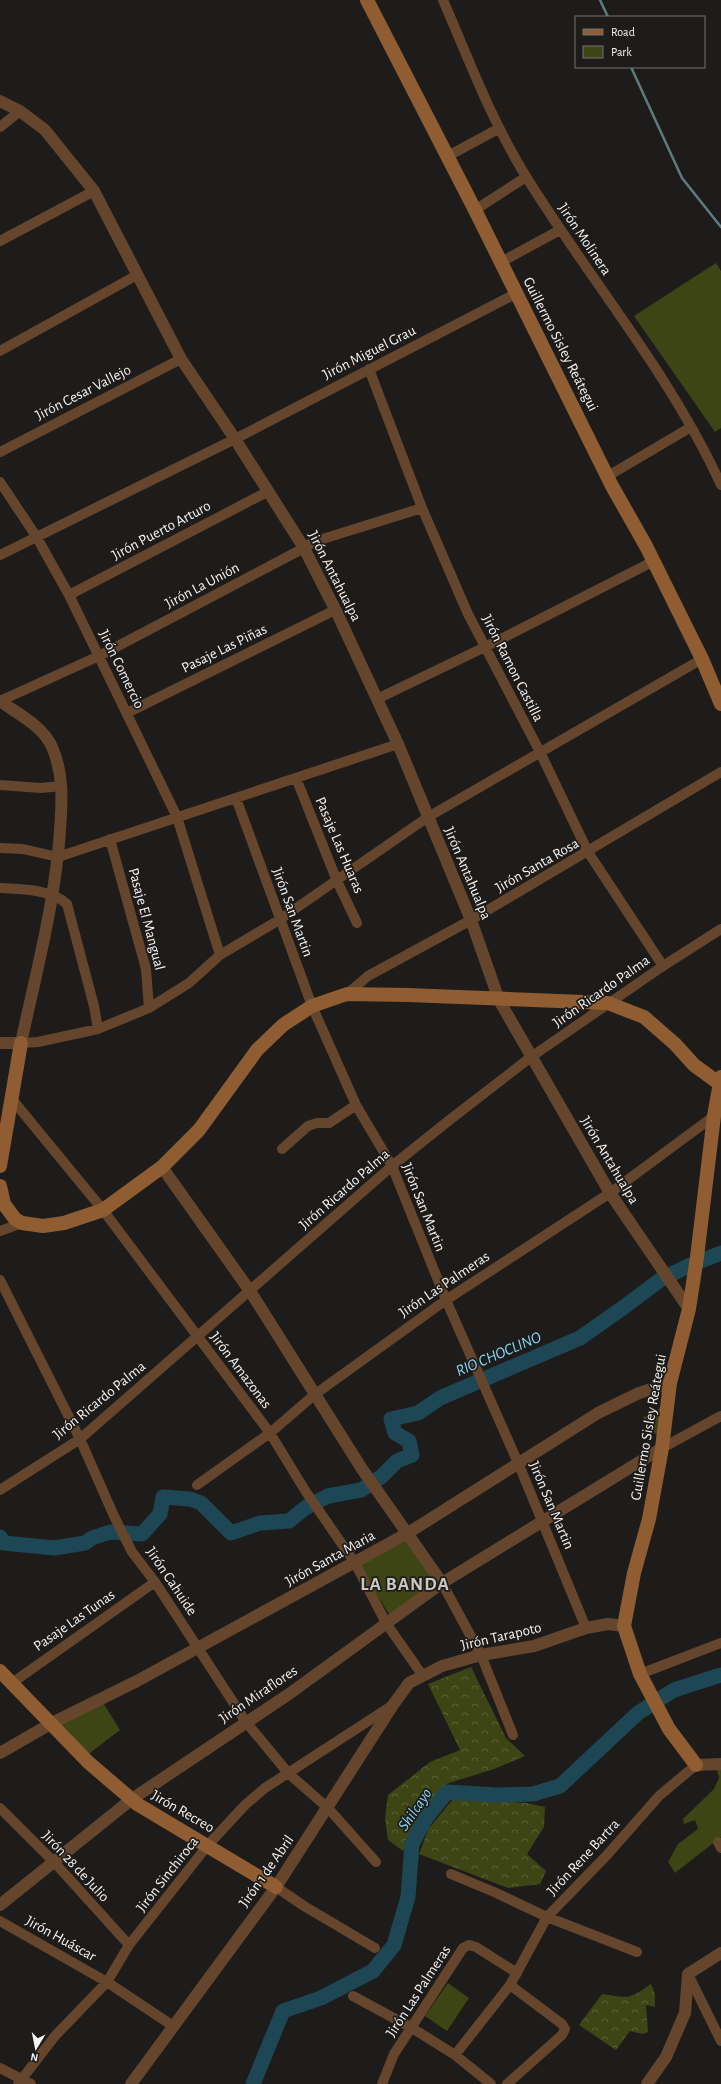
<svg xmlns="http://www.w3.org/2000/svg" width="721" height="2084" font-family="'Alegreya Sans',sans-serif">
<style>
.forest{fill:url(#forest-crowns)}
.park{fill:#3e4514}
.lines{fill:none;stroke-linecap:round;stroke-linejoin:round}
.stream{stroke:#5e7b84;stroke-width:2.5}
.river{stroke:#1e4755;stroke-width:15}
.minor{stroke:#65462c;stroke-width:10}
.tertiary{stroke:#65462c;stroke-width:12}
.secondary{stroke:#8f5d31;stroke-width:14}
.labels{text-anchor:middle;stroke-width:3.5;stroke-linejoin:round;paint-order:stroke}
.street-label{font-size:15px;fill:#f4f3f1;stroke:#1e1c1a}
.water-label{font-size:16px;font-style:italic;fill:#83dafb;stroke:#1e1c1a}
.district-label{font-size:19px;font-weight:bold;letter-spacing:1px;fill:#c9c7c3;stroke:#1e1c1a}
</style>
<defs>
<pattern id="forest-crowns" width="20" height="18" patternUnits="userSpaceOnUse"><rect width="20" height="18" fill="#3e4514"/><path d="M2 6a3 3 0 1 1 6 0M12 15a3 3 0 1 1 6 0" fill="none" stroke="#5a6037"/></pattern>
</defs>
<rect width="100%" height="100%" fill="#1e1c1a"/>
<path class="forest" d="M471,1667L506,1738L525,1756L494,1769L446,1784L403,1851L388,1840L385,1818L388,1795L430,1762L460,1750L428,1684Z
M454,1798L526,1803L545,1807L544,1827L527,1854L546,1871L540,1884L508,1888L419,1854L429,1828Z
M651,1984L655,1994V2007L646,2005L648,2032L643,2034L630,2031L616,2050L579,2025L602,1994C628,1998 629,2000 651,1984Z"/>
<path class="park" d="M716,263L721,271V428L715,432L634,316Z
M669,1404L662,1443L643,1417Z
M410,1539L437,1583L390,1616L359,1565Z
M102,1701L120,1730L86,1756L54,1726Z
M721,1758V1837L675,1873L668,1862L678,1844L698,1829L695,1820L684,1824L683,1819L714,1789L719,1778L716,1767Z
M448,1983L469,1998L447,2031L425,2016Z"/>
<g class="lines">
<path class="stream" d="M600,0L608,17
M631,67L682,178L721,227"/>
<path class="river" d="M0,1537L4,1543L54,1548L85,1543L92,1538L110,1532L142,1534L160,1514L163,1497L190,1499L201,1503L231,1533L260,1523L289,1521L305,1508L328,1496L361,1490L381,1477L397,1461L412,1455L409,1441L395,1433L391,1419L418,1413L440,1398L580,1338L624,1307L660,1280L686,1267L721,1253
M253,2084L283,2011L321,1998L373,1971L394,1945L408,1897L412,1844L426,1818L447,1792L497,1795L533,1794L560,1786L638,1713L674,1690L721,1675"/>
<path class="minor" d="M443,0C469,60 492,122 527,178C590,280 671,375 721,485
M0,127L20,111
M448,156L498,129
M475,210L526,177
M0,241L94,191
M501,262L560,230
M0,351L137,275
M369,369L422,508L468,614L540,752L588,852L663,966
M0,452L181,359
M608,476L691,427
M0,482L36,536L69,595L177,817L220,955
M0,555L235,439L517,293
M69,595L267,492
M377,699L485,647L654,561
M0,701L99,656L304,548L313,542L422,508
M127,713L335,610
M296,778L337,881L357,923
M0,785L41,788L62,786
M236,798L312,1006L356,1105L392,1166L446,1300L519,1465L586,1628
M110,839L146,969L149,1008
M0,848L23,849L58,857L398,744
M0,888C21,889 50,889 67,904L94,1006L98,1029
M347,994L368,976L471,920L721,772
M21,1043L38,1042L98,1029L149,1008L189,983L220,955L279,920L428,817L702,659
M11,1098L103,1210L270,1433L306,1492L355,1563L386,1623L423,1676
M282,1149L308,1126L317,1123H329L356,1105
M0,1231L22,1223
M0,1280L80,1439L114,1516L132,1552L155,1582L246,1722L289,1774L328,1808L376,1862
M662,1448L721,1416
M197,1485L270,1433L314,1395L446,1300L610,1193L714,1116
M0,1490L80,1439L392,1166L447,1122L531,1057L663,966L721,929
M442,1583L481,1655L513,1735
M640,1674L721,1643
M12,1683L155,1582
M0,1808L54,1862L129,1945
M718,1842L721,1848
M451,1874L494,1892L547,1917L637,1952
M276,1887L304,1906L375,1948
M0,1921L107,1982L173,2026
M688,1974L721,2041
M353,1996L412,2028L455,2055L491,2084
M455,2055L510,1985L547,1917L607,1855L659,1796L696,1765
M0,2068L31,2084
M18,2084L55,2036L107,1982L129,1945L208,1845L245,1805L265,1788L393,1705
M382,2084L394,2054L463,1948L469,1945L476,1947L517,1973
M507,2084L562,2035L565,2029L562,2024L510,1985"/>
<path class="tertiary" d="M0,101L20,111L45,130L94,191L181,359L235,439L304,548L337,613L398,744L471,920L499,1000L610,1193L689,1309
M0,701C18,714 43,726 52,747C64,774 62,802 60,831C55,903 36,973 21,1043H0
M162,1167L250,1291L362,1469L442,1583
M0,1753L52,1723L137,1681L408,1533L598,1413L639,1393L670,1383
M696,1765L721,1764
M0,1905L132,1799L289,1694L442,1583L662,1448
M131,2084L276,1887L393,1705L409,1683L442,1666L481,1655L534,1646L586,1628L608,1624L624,1626
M647,2084L666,2057L685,2013L688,1974L721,1953"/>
<path class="secondary" d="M367,0L475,210L612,486L646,546L702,659L721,704
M0,1166L21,1043
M0,1186L4,1204L15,1219L22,1223L43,1226L64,1223L103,1210L162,1167L199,1130L257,1050L283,1025L312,1006L347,994L408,995L608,1003L644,1017L675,1044L694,1065L720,1084
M0,1671L88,1762L137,1804L276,1887
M696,1765L669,1729L640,1674L624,1626L634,1573L649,1519L662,1448L670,1383L689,1309L697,1257L714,1116L721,1077"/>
</g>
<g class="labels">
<g class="street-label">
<text transform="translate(585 239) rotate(56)" y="5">Jirón Molinera</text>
<text transform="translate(561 344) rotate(63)" y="5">Guillermo Sisley Reátegui</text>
<text transform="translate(369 352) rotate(-27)" y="5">Jirón Miguel Grau</text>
<text transform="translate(83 392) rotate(-27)" y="5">Jirón Cesar Vallejo</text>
<text transform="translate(161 530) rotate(-28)" y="5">Jirón Puerto Arturo</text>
<text transform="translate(335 576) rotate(63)" y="5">Jirón Antahualpa</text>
<text transform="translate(202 585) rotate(-28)" y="5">Jirón La Unión</text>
<text transform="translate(224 648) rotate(-26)" y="5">Pasaje Las Piñas</text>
<text transform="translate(513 668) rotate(63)" y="5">Jirón Ramon Castilla</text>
<text transform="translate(122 669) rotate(64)" y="5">Jirón Comercio</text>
<text transform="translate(340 845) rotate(67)" y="5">Pasaje Las Huaras</text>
<text transform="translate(537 865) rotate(-30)" y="5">Jirón Santa Rosa</text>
<text transform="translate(468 873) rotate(67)" y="5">Jirón Antahualpa</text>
<text transform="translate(293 912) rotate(70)" y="5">Jirón San Martin</text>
<text transform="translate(147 919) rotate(75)" y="5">Pasaje El Mangual</text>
<text transform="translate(601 991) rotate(-35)" y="5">Jirón Ricardo Palma</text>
<text transform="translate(610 1160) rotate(59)" y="5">Jirón Antahualpa</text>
<text transform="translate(344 1189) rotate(-41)" y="5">Jirón Ricardo Palma</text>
<text transform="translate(424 1207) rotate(68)" y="5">Jirón San Martin</text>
<text transform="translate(444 1284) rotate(-34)" y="5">Jirón Las Palmeras</text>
<text transform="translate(241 1370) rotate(53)" y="5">Jirón Amazonas</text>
<text transform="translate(99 1400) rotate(-39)" y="5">Jirón Ricardo Palma</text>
<text transform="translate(648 1427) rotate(-80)" y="5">Guillermo Sisley Reátegui</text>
<text transform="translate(552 1505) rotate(67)" y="5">Jirón San Martin</text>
<text transform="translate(330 1558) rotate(-29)" y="5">Jirón Santa Maria</text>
<text transform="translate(172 1581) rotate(56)" y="5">Jirón Cahuide</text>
<text transform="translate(74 1620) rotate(-35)" y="5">Pasaje Las Tunas</text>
<text transform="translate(501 1636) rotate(-13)" y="5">Jirón Tarapoto</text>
<text transform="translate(258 1694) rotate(-34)" y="5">Jirón Miraflores</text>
<text transform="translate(183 1811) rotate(30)" y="5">Jirón Recreo</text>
<text transform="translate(583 1857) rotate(-47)" y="5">Jirón Rene Bartra</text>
<text transform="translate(76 1866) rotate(47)" y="5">Jirón 28 de Julio</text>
<text transform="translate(266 1871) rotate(-55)" y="5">Jirón 1 de Abril</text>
<text transform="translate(167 1874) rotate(-52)" y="5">Jirón Sinchiroca</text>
<text transform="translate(61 1938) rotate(29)" y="5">Jirón Huáscar</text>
<text transform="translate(418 1991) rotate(-57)" y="5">Jirón Las Palmeras</text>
</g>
<g class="water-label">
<text transform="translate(498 1353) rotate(-23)" y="6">RIO CHOCLINO</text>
<text transform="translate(414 1809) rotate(-56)" y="6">Shilcayo</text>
</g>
<g class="district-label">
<text x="405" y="1590">LA BANDA</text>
</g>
</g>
<rect x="575" y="16" width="130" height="52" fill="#1e1c1a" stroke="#747270"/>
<rect x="583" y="29" width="20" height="6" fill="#8f5d31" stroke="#747270"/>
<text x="611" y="36" font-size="12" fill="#f4f3f1">Road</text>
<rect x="583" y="46" width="20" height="12" fill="#3e4514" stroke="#747270"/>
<text x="611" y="56" font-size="12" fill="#f4f3f1">Park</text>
<g transform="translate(36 2048) rotate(190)" stroke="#1e1c1a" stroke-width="3" paint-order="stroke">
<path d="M0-3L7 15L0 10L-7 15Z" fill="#f4f3f1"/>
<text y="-6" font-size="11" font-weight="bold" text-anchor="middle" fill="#f4f3f1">N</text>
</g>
</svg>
